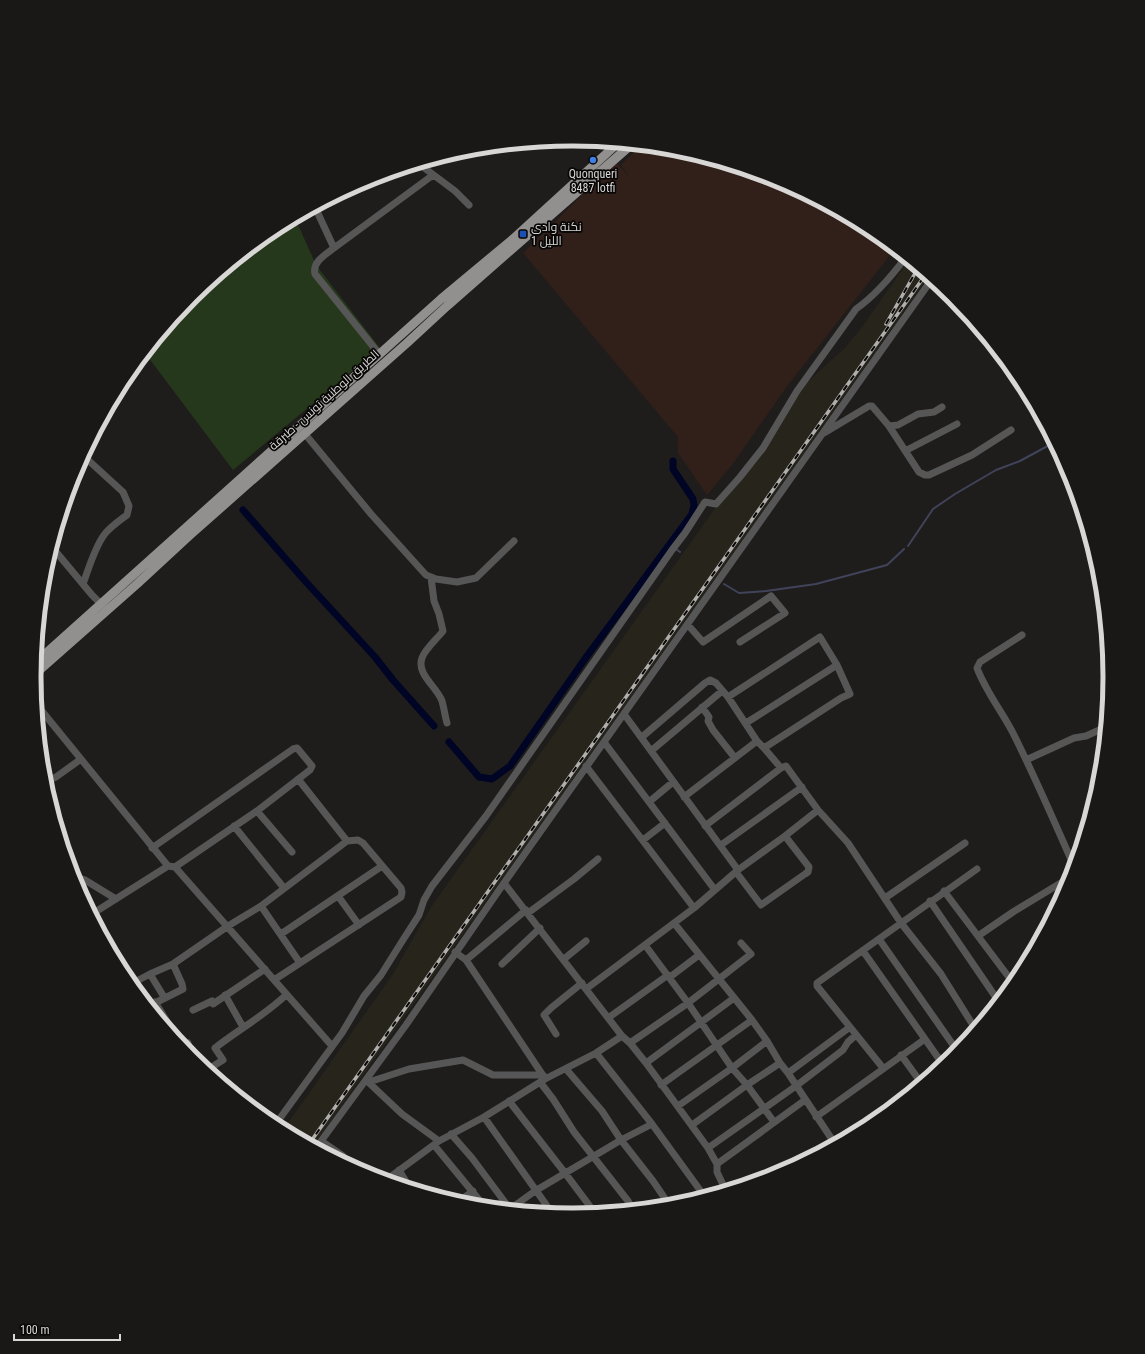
<svg xmlns="http://www.w3.org/2000/svg" width="1145" height="1354" font-family="'Roboto Condensed',Cairo,sans-serif">
<style>
.built{fill:#27241c}
.industrial{fill:#311f1a}
.green{fill:#26381c}
.lines{fill:none;stroke-linecap:round;stroke-linejoin:round}
.stream{stroke:#41435a;stroke-width:2}
.canal{stroke:#000425;stroke-width:7}
.minor{stroke:#575656;stroke-width:7}
.major{stroke:#928f8f;stroke-width:9}
.rail-casing{stroke:#b0afad;stroke-width:3.5}
.rail{stroke:#080706;stroke-width:2;stroke-dasharray:6;stroke-linecap:butt}
.shop-dot{fill:#3f7fe0;stroke:#080706;stroke-width:1.5}
.transit-dot{fill:#1a4fb4;stroke:#080706;stroke-width:1.5}
.labels{text-anchor:middle;stroke-width:3.5;stroke-linejoin:round;paint-order:stroke}
.poi-label{font-size:12px;fill:#d8d7d5;stroke:#080706}
.street-label{font-size:12px;fill:#d8d7d5;stroke:#080706}
.rim{fill:none;stroke:#d8d7d5;stroke-width:5}
</style>
<rect width="100%" height="100%" fill="#1e1d1b"/>
<path class="built" d="M909,260L929,276L313,1146L283,1130L393,974L419,928L431,907L716,507L805,384L844,349L862,327Z"/>
<path class="industrial" d="M641,145L678,149L779,180L872,229L895,249L788,385L732,465L707,495L678,453V437L523,253L616,162L630,178L621,165Z"/>
<path class="green" d="M295,218L316,265L380,348L233,470L145,353L192,296L274,229Z"/>
<g class="lines">
<path class="stream" d="M908,546L933,509L955,494L996,470L1020,461L1055,442
M676,549L680,552
M724,584L739,593L766,591L816,584L887,565L904,549"/>
<path class="canal" d="M243,510L306,582L375,657L393,680L434,726
M449,742L479,777L492,779L510,766L587,656L692,514L694,505L693,499L673,469V461"/>
<path class="minor" d="M419,164L455,191L469,205
M315,207L334,248
M380,355L315,274C312,262 325,255 334,248L433,175
M889,426L898,425L918,414L934,412L942,407
M824,433L869,406H872L889,426L919,472L925,475H929L972,455L1011,430
M305,434L371,514L426,575L436,579L457,582L476,578L514,541
M905,451L957,424
M52,547L92,595L104,607
M431,577L434,601L439,614L443,631C437,639 425,649 422,658C416,674 437,687 442,701C444,708 445,716 447,723
M83,584C89,568 94,549 104,535C110,527 119,521 127,515L129,506L123,492L88,460L84,454
M688,625L703,642L771,596L785,613L740,642
M37,705L168,866L175,867L332,1046
M702,707L709,717L708,721L713,730L735,758
M624,714L738,870
M746,723L837,665
M642,737L705,683L710,680L716,683L728,697L757,741L764,748L841,698L850,694L837,665L820,637L728,697
M604,742L715,890
M764,748L781,768
M651,751L722,691
M1026,760L1074,738L1086,736L1106,727
M586,766L694,908
M298,779L347,841
M44,782L56,777L81,759
M684,797L757,741
M649,802L673,782
M257,811L292,852
M234,826L284,888
M705,826L781,768L786,766L818,810L848,843L901,923L941,974L976,1030
M643,840L665,823
M721,845L802,787
M152,848L293,749L297,748L298,749L312,766L310,770L257,811L175,867
M736,872L761,905L805,874L808,872L809,867L785,836
M73,877L85,880L116,899
M944,891L1014,984
M338,896L359,925
M885,898L965,843
M930,901L999,1002
M261,906L300,963
M528,913L574,879L598,859
M92,914L168,866
M674,923L752,1020L767,1041L780,1063L788,1073L835,1144
M281,934L382,866
M978,936L1013,912L1069,878L1073,873L1074,867L1073,864C1054,821 1035,777 1014,735C1003,713 986,692 977,668L980,662L1022,635
M879,939L958,1052
M645,945L688,1003L732,1068L747,1085L774,1122
M863,951L944,1066
M455,952L466,960L544,1077
M564,959L586,941
M466,960L526,910
M502,964L540,928
M150,974L173,964
M670,977L699,955
M131,984L150,974L164,997
M586,989L694,908L738,870L785,836L818,810
M225,995L243,1027
M155,1002L168,1023L165,1025
M149,1006L183,989L182,984L173,964L228,926L261,906L347,841L358,840L363,843L401,888L402,892L401,897L274,980
M193,1010L212,1001L213,1004L265,969
M608,1018L668,975
M556,1034L544,1015L551,1008L582,983
M622,1036L630,1043L646,1063L708,1148L717,1164V1172L726,1191
M630,1043L688,1003L751,954L741,943
M182,1046L188,1043
M596,1053L652,1124L705,1197
M901,1055L922,1084
M646,1063L734,998
M883,1068L817,986V983L977,869
M207,1070L223,1060L215,1048C238,1030 265,1015 286,995
M788,1073L850,1027
M366,1080L402,1114L439,1141
M369,1082L409,1069L463,1060L493,1075H543
M540,1082L553,1099L574,1132L628,1201L633,1210
M661,1085L752,1020
M509,1101L565,1173L595,1213
M678,1106L732,1068L767,1041
M484,1117L552,1213
M816,1117L925,1039
M652,1124L621,1140L653,1181L670,1206
M275,1125L342,1033L364,996L381,975L401,943L419,915L424,900L432,886L486,816L672,550L685,533L705,502L716,504L740,477L763,448L797,391L856,309C876,295 891,277 906,257
M692,1125L747,1085L780,1063
M451,1134L472,1158L510,1209
M321,1141L343,1156L339,1160
M434,1145L485,1207
M316,1148L406,1025L504,883L932,279
M708,1148L796,1086L843,1050L848,1042L856,1035
M717,1164L805,1100
M399,1170L410,1188
M386,1180L439,1141L484,1117L545,1079L596,1053L622,1036L504,883
M458,1202L473,1191
M510,1209L535,1191L621,1140L602,1111L566,1069"/>
<path class="major" d="M35,663L441,299L513,239L618,143
M34,675L137,584L190,535L407,343L447,306L632,144"/>
<defs>
<path id="rail" d="M886,324L918,268
M309,1144L926,274"/>
</defs>
<use href="#rail" class="rail-casing"/>
<use href="#rail" class="rail"/>
</g>
<circle class="shop-dot" cx="593" cy="160" r="4"/>
<rect class="transit-dot" x="519" y="230" width="8" height="8" rx="2"/>
<g class="labels">
<g class="poi-label">
<text x="593" y="178">Quonqueri<tspan x="593" dy="14">8487 lotfi</tspan></text>
<text x="531" y="231" text-anchor="start">نكنة وادى<tspan x="531" dy="14">الليل 1</tspan></text>
</g>
<g class="street-label">
<text transform="translate(324 400) rotate(-42)" y="4">الطريق الوطنية تونس - طبرقة</text>
</g>
</g>
<path d="M0 0H1145V1354H0ZM41 677a531 531 0 1 1 1062 0a531 531 0 1 1-1062 0Z" fill="#191817" fill-rule="evenodd"/>
<path class="rim" d="M41 677a531 531 0 1 1 1062 0a531 531 0 1 1-1062 0Z"/>
<path d="M14 1334v6h106v-6" fill="none" stroke="#d8d7d5" stroke-width="2"/>
<text x="20" y="1334" font-size="12" fill="#d8d7d5" stroke="#080706" stroke-width="3" paint-order="stroke">100 m</text>
</svg>
